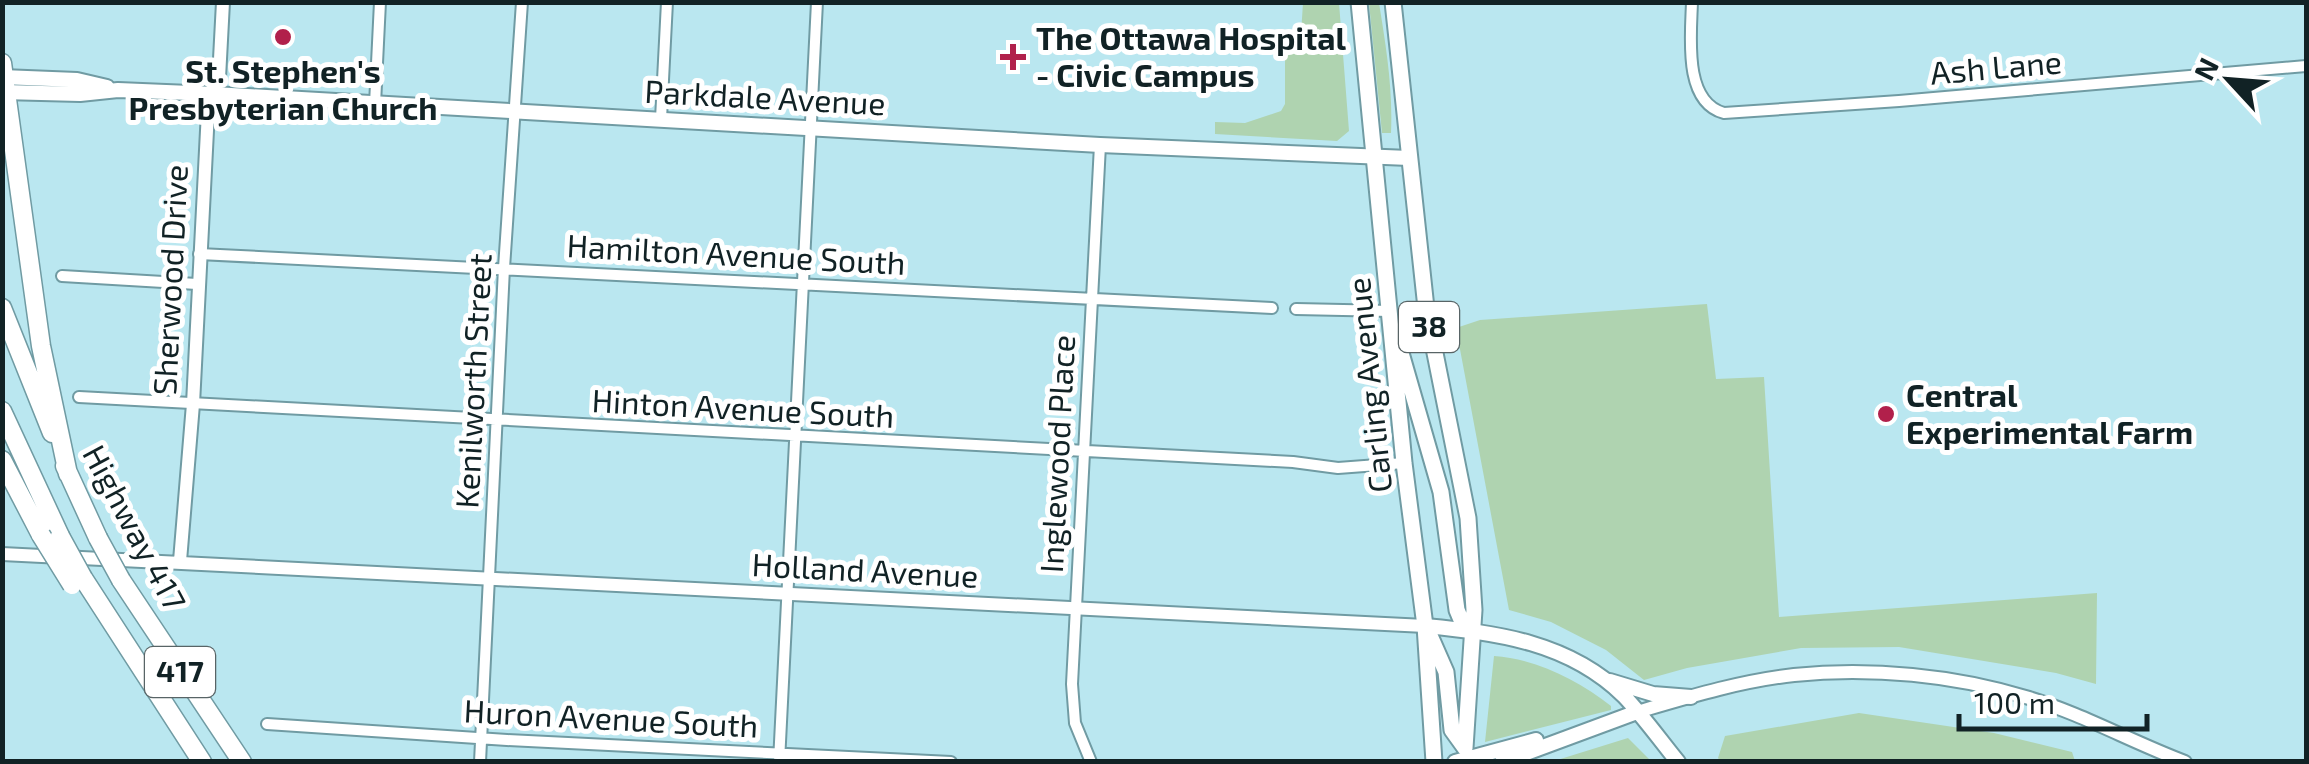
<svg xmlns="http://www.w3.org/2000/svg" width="2309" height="764" font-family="'Exo 2',sans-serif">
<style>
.green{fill:#afd3b0}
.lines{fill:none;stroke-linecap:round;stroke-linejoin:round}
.minor-casing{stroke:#709ba3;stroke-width:14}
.tertiary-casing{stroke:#709ba3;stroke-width:16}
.secondary-casing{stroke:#709ba3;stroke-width:18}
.primary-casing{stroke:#709ba3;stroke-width:19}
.motorway-casing{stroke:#709ba3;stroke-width:21}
.minor{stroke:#fff;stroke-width:10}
.tertiary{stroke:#fff;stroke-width:12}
.secondary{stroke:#fff;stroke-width:14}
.primary{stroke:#fff;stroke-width:15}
.motorway{stroke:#fff;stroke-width:18}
.motorway-bridge-casing{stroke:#709ba3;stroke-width:21;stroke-linecap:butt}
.motorway-bridge{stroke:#fff;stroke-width:18}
.poi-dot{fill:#b1204b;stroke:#fff;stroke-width:4}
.labels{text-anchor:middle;stroke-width:10;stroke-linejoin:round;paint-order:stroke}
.shield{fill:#fff;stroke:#586466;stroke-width:2.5}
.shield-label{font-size:30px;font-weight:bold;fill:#112225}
.poi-label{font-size:32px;font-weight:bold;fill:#112225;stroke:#fff;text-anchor:start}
.street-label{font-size:32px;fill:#112225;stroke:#fff}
</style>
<rect width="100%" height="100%" fill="#bae7f0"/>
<path class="green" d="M1303,3H1339L1349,131L1337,141L1215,134V122L1245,123L1281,111L1285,104V57L1300,49Z
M1369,3H1379C1386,46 1393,89 1391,133H1382Z
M1707,304L1716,379L1764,377L1779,617L2097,593L2096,684L2056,673L1899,647L1801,648L1687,668L1644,680L1606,650L1551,622L1509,610L1456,328L1480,320Z
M1494,656C1536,659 1578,680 1611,706V710L1485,742Z
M1859,713L1994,733L2072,752L2075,761L1721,762L1718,758L1725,736Z
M1628,738L1651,761H1554Z"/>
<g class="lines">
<defs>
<path id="minor" d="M1692,2C1691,36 1683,102 1724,113L1899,101L2306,66
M375,104L380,2
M661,119L667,2
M199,254L1272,308
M62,276L197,284
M1296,309L1390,311
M79,397L1293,462L1338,468L1404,463
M267,724L507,740L951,762
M480,762L504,268L522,2
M779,762L817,2
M1091,762L1075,723L1072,684L1100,145"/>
<path id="tertiary" d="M2,554L1425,626
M180,561L193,404L208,111L219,78L223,2
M1637,712C1688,697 1740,681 1794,675C1869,667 1956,675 2029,698C2082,714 2132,742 2185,762"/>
<path id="secondary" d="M2,77L77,80L107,87
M2,92L80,94L118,90L214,94L1100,145L1409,158
M1425,626C1498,633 1569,642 1624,696C1643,716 1660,740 1678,762
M1610,681L1653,694L1691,697
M1455,762L1536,740
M1502,762L1637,712"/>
<path id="primary" d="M1359,2L1404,463L1425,626L1434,762
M1393,2L1426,308L1468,518L1474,610L1465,748
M1401,353L1441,492L1457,610L1462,622L1473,631
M1428,631L1446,672L1452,730L1465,748"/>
<path id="motorway" d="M2,63L41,346L68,474
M2,308L52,433
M2,411L60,536
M2,460L41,535
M65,466L98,538
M83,578L202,762
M121,580L242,762"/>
</defs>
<use href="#minor" class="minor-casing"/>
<use href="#tertiary" class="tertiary-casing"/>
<use href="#secondary" class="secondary-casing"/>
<use href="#primary" class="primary-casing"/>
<use href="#motorway" class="motorway-casing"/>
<use href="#minor" class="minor"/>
<use href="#tertiary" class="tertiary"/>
<use href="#secondary" class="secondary"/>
<use href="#primary" class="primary"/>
<use href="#motorway" class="motorway"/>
<defs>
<path id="motorway-bridge" d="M41,535L72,585
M60,536L83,578
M98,538L121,580"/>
</defs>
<use href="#motorway-bridge" class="motorway-bridge-casing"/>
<use href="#motorway-bridge" class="motorway-bridge"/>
</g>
<g class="poi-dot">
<circle cx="283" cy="37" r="10"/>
<path d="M1008 42h10v10h10v10h-10v10h-10v-10h-10v-10h10z"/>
<circle cx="1886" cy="414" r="10"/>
</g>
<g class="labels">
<g class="shield">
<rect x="1399" y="302" width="60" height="50" rx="8"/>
<rect x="145" y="647" width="70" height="50" rx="8"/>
</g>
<g class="shield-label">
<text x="1429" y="337">38</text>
<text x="180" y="682">417</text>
</g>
<g class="poi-label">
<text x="1036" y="50">The Ottawa Hospital<tspan x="1036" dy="37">- Civic Campus</tspan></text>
<text x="283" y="83" text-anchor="middle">St. Stephen's<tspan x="283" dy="37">Presbyterian Church</tspan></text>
<text x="1906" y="407">Central<tspan x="1906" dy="37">Experimental Farm</tspan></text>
</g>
<g class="street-label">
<text transform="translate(1996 68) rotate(-5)" y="11">Ash Lane</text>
<text transform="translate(765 98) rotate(3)" y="11">Parkdale Avenue</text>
<text transform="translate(736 255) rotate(3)" y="11">Hamilton Avenue South</text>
<text transform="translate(171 280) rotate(-87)" y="11">Sherwood Drive</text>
<text transform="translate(474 381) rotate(-87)" y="11">Kenilworth Street</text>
<text transform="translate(1370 385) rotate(-96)" y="11">Carling Avenue</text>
<text transform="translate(743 409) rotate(3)" y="11">Hinton Avenue South</text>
<text transform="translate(1058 454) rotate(-87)" y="11">Inglewood Place</text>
<text transform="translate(134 528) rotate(62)" y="11">Highway 417</text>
<text transform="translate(865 571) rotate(3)" y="11">Holland Avenue</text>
<text transform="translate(611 719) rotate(3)" y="11">Huron Avenue South</text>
</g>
</g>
<rect width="2309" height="764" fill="none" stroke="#112225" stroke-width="10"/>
<g transform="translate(2229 80) rotate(296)" stroke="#ffffff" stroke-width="8" paint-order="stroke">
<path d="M0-8L18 38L0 25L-18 38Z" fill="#112225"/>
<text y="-15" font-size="28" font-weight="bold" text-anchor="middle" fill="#112225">N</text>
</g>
<path d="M1959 714v15h188v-15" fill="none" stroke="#112225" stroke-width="5"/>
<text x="1974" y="714" font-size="30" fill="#112225" stroke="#ffffff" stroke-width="8" paint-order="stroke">100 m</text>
</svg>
